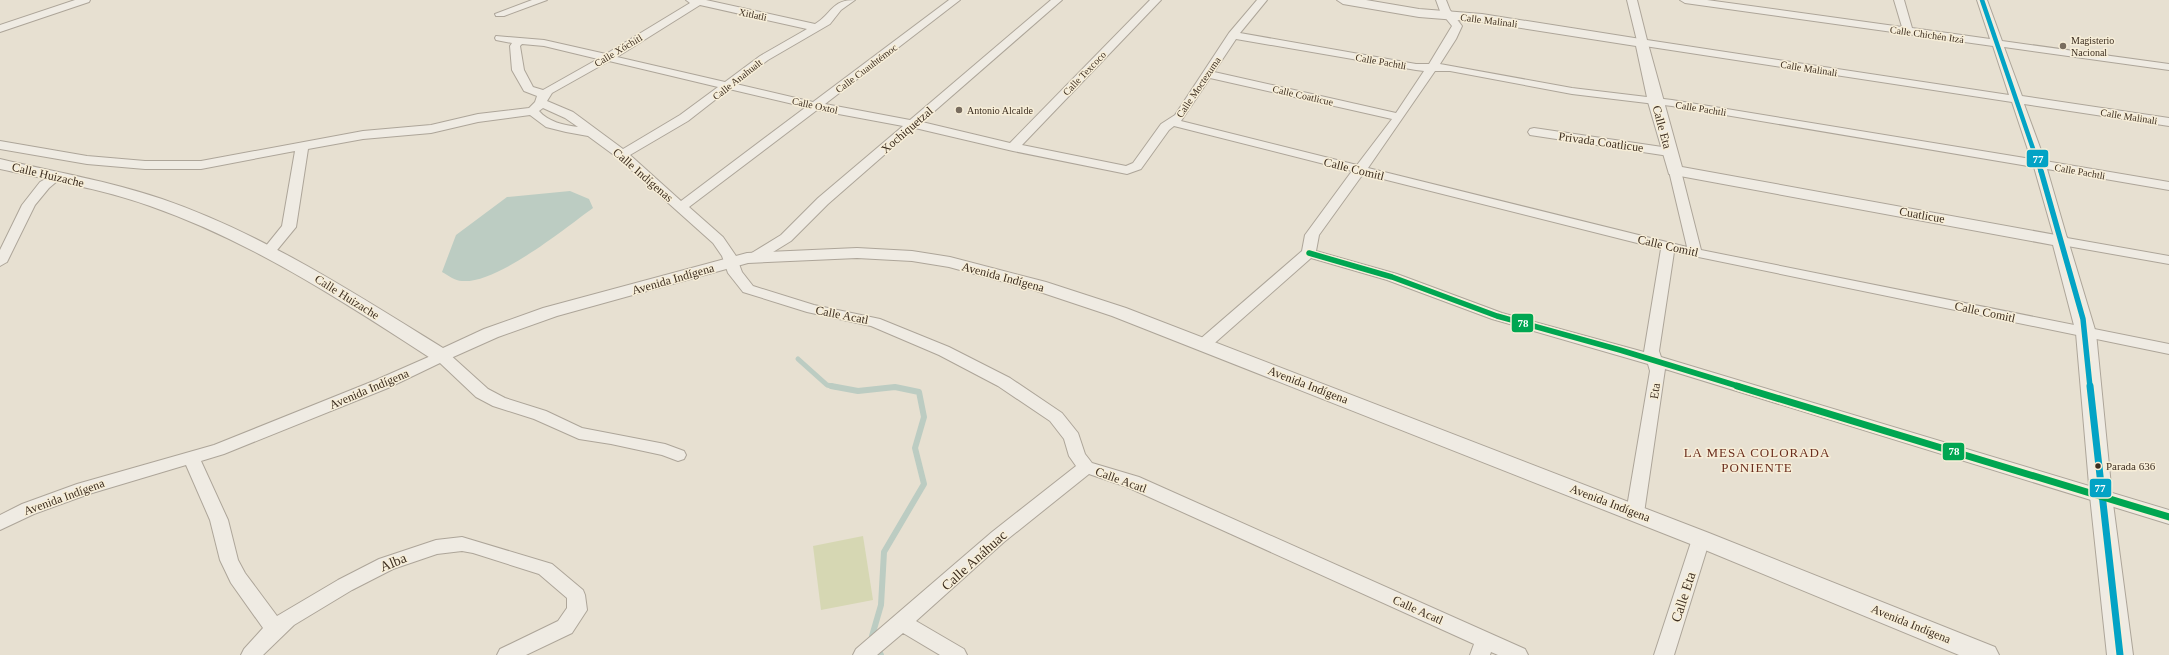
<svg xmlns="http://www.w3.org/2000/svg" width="2169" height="655" font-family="Georgia,serif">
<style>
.green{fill:#d6d7b3}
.water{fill:#bcccc2}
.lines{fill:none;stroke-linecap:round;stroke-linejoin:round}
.stream-far1{stroke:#bcccc2;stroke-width:5}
.stream{stroke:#bcccc2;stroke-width:6}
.minor-casing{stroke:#ada599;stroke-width:2}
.tertiary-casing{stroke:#ada599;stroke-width:2}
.minor{fill:#efebe3;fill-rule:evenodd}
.tertiary{fill:#efebe3;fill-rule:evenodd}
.bus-1-far2-casing{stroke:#f7eed8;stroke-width:7}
.bus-1-far1-casing{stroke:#f7eed8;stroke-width:8}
.bus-1-casing{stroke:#f7eed8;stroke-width:10}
.bus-2-far1-casing{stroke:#f7eed8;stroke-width:8}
.bus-2-casing{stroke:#f7eed8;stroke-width:10}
.bus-1-far2{stroke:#03a3c5;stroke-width:4.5}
.bus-1-far1{stroke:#03a3c5;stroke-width:5.5}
.bus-1{stroke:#03a3c5;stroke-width:7}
.bus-2-far1{stroke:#00a651;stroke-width:5.5}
.bus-2{stroke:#00a651;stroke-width:7}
.poi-dot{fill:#786c5e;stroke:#f7eed8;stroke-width:1.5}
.bus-dot{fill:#3d2e20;stroke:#f7eed8;stroke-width:1.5}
.labels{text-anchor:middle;stroke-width:3;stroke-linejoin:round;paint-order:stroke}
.far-street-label{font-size:10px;fill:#3d2e20;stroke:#f7eed8}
.far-poi-label{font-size:10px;fill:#3d2e20;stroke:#f7eed8;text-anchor:start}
.bus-label{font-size:11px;fill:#3d2e20;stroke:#f7eed8;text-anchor:start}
.street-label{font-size:12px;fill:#3d2e20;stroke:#f7eed8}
.neighbourhood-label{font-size:13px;letter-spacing:1px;fill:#6b2e1e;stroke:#f7eed8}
.near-street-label{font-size:14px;fill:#3d2e20;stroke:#f7eed8}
.line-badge{stroke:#f7eed8;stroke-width:1.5}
.badge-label{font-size:11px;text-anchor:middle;font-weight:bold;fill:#fff}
</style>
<rect width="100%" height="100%" fill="#e7e0d1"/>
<path class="green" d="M863,536L873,600L821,610L813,546Z"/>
<path class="water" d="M570,191L589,199L593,208C564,229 497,284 462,281C455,281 448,275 442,272L456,235L507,197Z"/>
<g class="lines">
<path class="stream-far1" d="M798,359L827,385L836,387"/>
<path class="stream" d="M831,386L858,391L895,387L919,392L924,417L915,448L924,484L884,552L881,605L872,636L881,655"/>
<defs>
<path id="minor" d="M75,0H90L89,2L0,32V25Z
M532,0H547L504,16H496L495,14Z
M686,0H706L815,24C832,14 831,0 855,0L841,10L830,24L768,60L736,84L813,102L949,0H960L825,104L910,120L1051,0H1062L922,122L1010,143L1150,0H1161L1022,145L1126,166L1133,163L1161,124L1175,115L1229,33L1257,0H1267L1240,33L1416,64H1429L1452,26L1440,11L1436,0H1446L1450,10L1462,26L1456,39L1440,64L1572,88L1672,100L2031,159L2012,102L1638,45L1627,0H1637L1647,40L2009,95L1993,46L1685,3L1680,0H1707L1902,27L1894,0H1904L1912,28L1990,39L1977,0H1987L2002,41L2169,64V70L2004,47L2022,96L2169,118V126L2024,104L2045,161L2169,182V190L2047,169L2067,238L2169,256V264L2056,244L2034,167L1672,106L1572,94L1450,71H1435L1368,168L1687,247L1669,171L1675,167L1681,171L1701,250L2169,344V354L1674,252L1659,351L1661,357L2169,510V524L1665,369L1644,513L1641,518L1635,520L1629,518L1626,513L1650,371L1648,364L1492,319L1387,280L1311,258L1209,348H1199L1196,344L1199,340L1302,251L1305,235L1352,171L1174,126L1169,130L1141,169L1127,174L1013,151L915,128L828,204L791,241L760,260H750L748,257L750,254L781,235L818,198L903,126L817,110L689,207L723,237L736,256L742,272L753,286L814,305L880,319L949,347L1010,378L1062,413L1078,433L1085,454L1092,463L1139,477L1525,649L1528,655H1498L1491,652L1490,655H1470L1474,644L1127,487L1089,474L1004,542L916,621L964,649L967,655H940L903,633L877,655H853L856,649L992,532L1076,466L1069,456L1064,439L1050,421L998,386L939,355L871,326L807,312L743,292L728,273L722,256L713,243L618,158L588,136L566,132L546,127L530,115L478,122L431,133L363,139L308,149L296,227L273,255L268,256L261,252L282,226L295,151L201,169H145L87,164L0,149V141L87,156L145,161H201L363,131L431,125L478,114L529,108L535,102L537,96L524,91L512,70L510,46L512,43L496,40L495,38L496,36L544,40L606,54L690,3ZM700,5L807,29L760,56L725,82L617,57ZM1236,39L1416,70L1424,71L1396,113L1214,72ZM522,44L544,46L598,59L543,90L533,87L524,70L520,46ZM609,61L718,87L680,115L623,149L573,112L547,101L552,93ZM1210,78L1392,119L1357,165L1181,121ZM729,89L806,107L681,201L630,155L688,121ZM543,108L565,118L578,127C564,125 548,122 539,111ZM1363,174L1661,249L1644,352L1502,313L1397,274L1316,251L1319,235Z
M1534,128L1669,148L1675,152L1669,156L1530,135L1528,132L1530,129Z
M56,173L62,177L49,188L35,205L7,262L0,266V250L22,205L40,182Z
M442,351L447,352L488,389L505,398L546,411L582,428L665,444L684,451L686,455L684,459L678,461L662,455L611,444L579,439L534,419L493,406L476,397L440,363L388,388L224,454L201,461L228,520L238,560L245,573L277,616L338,580L379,559L436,540L462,537L552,564L583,590L585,595L587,610L572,633L526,655H497L500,649L558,621L567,608V598L539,574L473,553L462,551L437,554L393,569L352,590L294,625L263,655H241L244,649L263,628L231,583L220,560L210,520L186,465L89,494L34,514L0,530V515L22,504L77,484L214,445L376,380Z
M1701,532L1707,534L1710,539L1674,655H1654L1692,539L1695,534Z"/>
<path id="tertiary" d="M1337,0H1366L1419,9L1482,14L1647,40L1682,167L2067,237L2096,333L2112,496L2133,655H2107L2090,496L2076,333L2053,245L1669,174L1648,102L1636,46L1482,22L1419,17L1343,4Z
M0,159C54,172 109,181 162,199C263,234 353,292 443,348L484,329L543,308L747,253L857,248L912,251L950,257L1046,282L1126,308L1709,533L1995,647L1999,655H1959L1693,545L1112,316L1034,290L949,267L912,261L857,258L748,263L557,316L498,337L442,362L435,361C344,302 253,242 150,206C102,189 50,180 0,169Z"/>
</defs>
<use href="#minor" class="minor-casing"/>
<use href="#tertiary" class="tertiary-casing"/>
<use href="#minor" class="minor"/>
<use href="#tertiary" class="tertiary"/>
<defs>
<path id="bus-1-far2" d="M1982,0L2041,172"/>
<path id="bus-1-far1" d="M2041,171L2083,319L2090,387"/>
<path id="bus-1" d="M2090,386L2120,655"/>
<path id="bus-2-far1" d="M1309,253L1392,277L1497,316L1620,350L1741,387"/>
<path id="bus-2" d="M1737,386L2169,517"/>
</defs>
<use href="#bus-1-far2" class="bus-1-far2-casing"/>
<use href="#bus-1-far1" class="bus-1-far1-casing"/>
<use href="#bus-1" class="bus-1-casing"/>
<use href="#bus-2-far1" class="bus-2-far1-casing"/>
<use href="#bus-2" class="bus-2-casing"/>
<use href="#bus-1-far2" class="bus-1-far2"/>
<use href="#bus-1-far1" class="bus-1-far1"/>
<use href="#bus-1" class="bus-1"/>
<use href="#bus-2-far1" class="bus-2-far1"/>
<use href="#bus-2" class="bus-2"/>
</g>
<g class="poi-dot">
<circle cx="2063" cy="46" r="4"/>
<circle cx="959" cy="110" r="4"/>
</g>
<circle class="bus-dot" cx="2098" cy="466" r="3.5"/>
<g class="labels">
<g class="far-street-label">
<text transform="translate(753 14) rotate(12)" y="4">Xitlatli</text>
<text transform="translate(1489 20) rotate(7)" y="4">Calle Malinali</text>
<text transform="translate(1927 34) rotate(8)" y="4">Calle Chichén Itzá</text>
<text transform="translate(618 50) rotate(-31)" y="4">Calle Xóchitl</text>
<text transform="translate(1381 61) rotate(10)" y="4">Calle Pachtli</text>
<text transform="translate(866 68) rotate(-37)" y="4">Calle Cuauhtémoc</text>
<text transform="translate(1809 68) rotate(9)" y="4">Calle Malinali</text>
<text transform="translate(1084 73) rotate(-46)" y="4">Calle Texcoco</text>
<text transform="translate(737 79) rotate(-38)" y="4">Calle Anahualt</text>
<text transform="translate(1198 87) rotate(-56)" y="4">Calle Moctezuma</text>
<text transform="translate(1303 95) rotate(13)" y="4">Calle Coatlicue</text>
<text transform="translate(815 105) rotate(12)" y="4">Calle Oxtol</text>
<text transform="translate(1701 108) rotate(9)" y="4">Calle Pachtli</text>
<text transform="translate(2129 116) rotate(9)" y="4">Calle Malinali</text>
<text transform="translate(2080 171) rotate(10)" y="4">Calle Pachtli</text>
</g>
<g class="far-poi-label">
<text x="2071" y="44">Magisterio<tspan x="2071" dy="12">Nacional</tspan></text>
<text x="967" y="114">Antonio Alcalde</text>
</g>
<g class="bus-label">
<text x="2106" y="470">Parada 636</text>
</g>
<g class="street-label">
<text transform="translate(1662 127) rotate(75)" y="4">Calle Eta</text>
<text transform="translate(907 130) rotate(-41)" y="4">Xochiquetzal</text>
<text transform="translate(1601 142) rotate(8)" y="4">Privada Coatlicue</text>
<text transform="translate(1354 169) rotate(14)" y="4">Calle Comitl</text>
<text transform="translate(48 175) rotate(13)" y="4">Calle Huizache</text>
<text transform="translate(643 175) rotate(41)" y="4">Calle Indígenas</text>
<text transform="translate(1922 215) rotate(10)" y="4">Cuatlicue</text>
<text transform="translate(1668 246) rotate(13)" y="4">Calle Comitl</text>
<text transform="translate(1003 277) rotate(15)" y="4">Avenida Indígena</text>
<text transform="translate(673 279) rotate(-16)" y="4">Avenida Indígena</text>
<text transform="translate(347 297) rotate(32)" y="4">Calle Huizache</text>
<text transform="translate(1985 312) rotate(12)" y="4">Calle Comitl</text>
<text transform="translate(842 315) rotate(11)" y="4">Calle Acatl</text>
<text transform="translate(1308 385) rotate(21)" y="4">Avenida Indígena</text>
<text transform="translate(369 389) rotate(-23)" y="4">Avenida Indígena</text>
<text transform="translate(1655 391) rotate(-81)" y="4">Eta</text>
<text transform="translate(1121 480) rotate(20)" y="4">Calle Acatl</text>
<text transform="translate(64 497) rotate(-20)" y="4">Avenida Indígena</text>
<text transform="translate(1610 503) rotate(21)" y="4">Avenida Indígena</text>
<text transform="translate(1418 610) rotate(24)" y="4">Calle Acatl</text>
<text transform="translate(1911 624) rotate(22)" y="4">Avenida Indígena</text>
</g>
<g class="neighbourhood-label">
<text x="1757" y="457">LA MESA COLORADA<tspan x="1757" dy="15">PONIENTE</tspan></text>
</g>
<g class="near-street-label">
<text transform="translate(974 560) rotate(-42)" y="5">Calle Anáhuac</text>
<text transform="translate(393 562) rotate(-22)" y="5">Alba</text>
<text transform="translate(1683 597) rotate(-72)" y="5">Calle Eta</text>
</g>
</g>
<g class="line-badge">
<rect x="2026" y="149" width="23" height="19" rx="4" fill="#03a3c5"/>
<rect x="1511" y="313" width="23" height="20" rx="4" fill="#00a651"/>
<rect x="1942" y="442" width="23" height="19" rx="4" fill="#00a651"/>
<rect x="2089" y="478" width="23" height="20" rx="4" fill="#03a3c5"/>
</g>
<g class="badge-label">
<text x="2038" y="163">77</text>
<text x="1523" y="327">78</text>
<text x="1954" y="455">78</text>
<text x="2100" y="492">77</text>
</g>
</svg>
